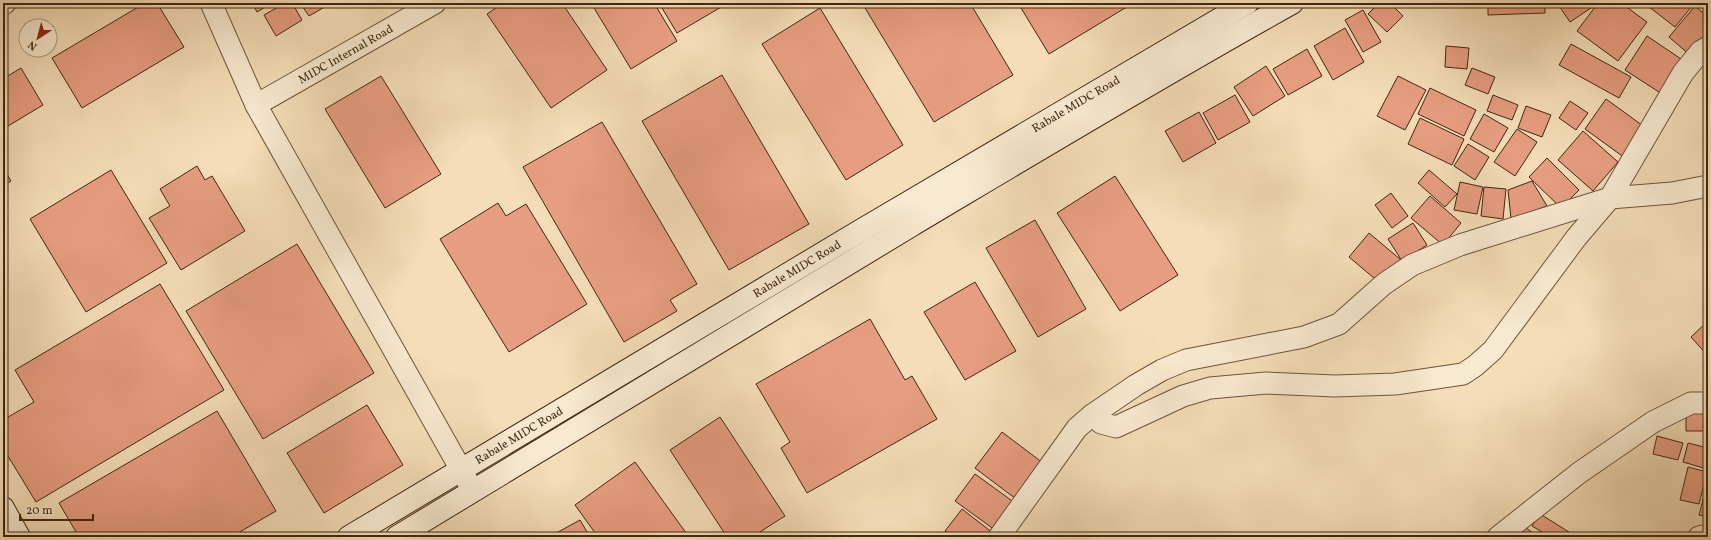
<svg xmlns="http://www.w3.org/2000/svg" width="1711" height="540" font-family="Vollkorn,serif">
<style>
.building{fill:#e79d81;stroke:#412611}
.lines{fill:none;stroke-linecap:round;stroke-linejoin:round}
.street-casing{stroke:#6e543a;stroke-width:23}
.secondary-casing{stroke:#412611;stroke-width:24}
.street{stroke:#f8e9d0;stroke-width:21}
.secondary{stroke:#f8e9d0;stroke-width:22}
.labels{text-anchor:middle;stroke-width:4;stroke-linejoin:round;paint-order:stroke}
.street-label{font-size:12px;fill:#412611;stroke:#f8e9d0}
</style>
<rect width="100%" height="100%" fill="#f4ddb7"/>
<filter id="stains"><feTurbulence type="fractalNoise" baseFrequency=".005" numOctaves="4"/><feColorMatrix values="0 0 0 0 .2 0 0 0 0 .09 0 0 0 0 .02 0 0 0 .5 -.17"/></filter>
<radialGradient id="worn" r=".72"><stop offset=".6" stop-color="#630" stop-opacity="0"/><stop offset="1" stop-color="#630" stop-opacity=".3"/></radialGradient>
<path class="building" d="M145,3H157L184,47L82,108L52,58Z
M252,3H272L257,12Z
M285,3H292L302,20L276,36L264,15Z
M300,3H326L328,5L309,16Z
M503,3H562L607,70L551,108L487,14Z
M591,3H654L677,41L631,69Z
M659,3H728L677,33Z
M862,3H970L1013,75L934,122Z
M1018,3H1128L1130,5L1049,54Z
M1379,3H1390L1403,16L1387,32L1368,14Z
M1488,3H1545V13L1488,15Z
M1557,3H1588L1591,8L1570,22Z
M1598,3H1621L1647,22L1618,61L1577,31Z
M1644,3H1688L1692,6L1675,27Z
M1695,6L1708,17V34L1690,55L1669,37Z
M820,8L903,145L846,180L762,44Z
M1363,10L1381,42L1363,52L1345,20Z
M1345,28L1364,62L1333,80L1314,46Z
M1647,36L1687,63L1665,96L1625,70Z
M1571,44L1631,77L1619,98L1559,65Z
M1446,46L1469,48L1467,69L1445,67Z
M1307,49L1322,76L1288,95L1273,69Z
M1266,66L1285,96L1253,116L1234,87Z
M21,68L43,105L3,129V79Z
M1472,68L1495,77L1488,94L1465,85Z
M722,75L809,224L729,270L642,121Z
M381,76L441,174L385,208L325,109Z
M1398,76L1426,90L1405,130L1377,116Z
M1430,88L1476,110L1464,136L1418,114Z
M1235,95L1250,122L1218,140L1203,113Z
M1493,95L1518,105L1512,120L1487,111Z
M1606,99L1646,128L1625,158L1585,129Z
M1570,101L1588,113L1576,130L1559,118Z
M1526,106L1551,115L1542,137L1518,128Z
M1199,112L1216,143L1183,162L1165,131Z
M1484,114L1508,128L1494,152L1470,139Z
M1420,118L1464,139L1452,165L1408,144Z
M602,122L697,284L670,300L677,311L624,342L523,167Z
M1517,129L1537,142L1515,176L1494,162Z
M1583,131L1618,162L1593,191L1558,160Z
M1468,144L1489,157L1475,180L1454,166Z
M1547,158L1579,190L1561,208L1529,177Z
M197,166L205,180L212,176L245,231L181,270L149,218L170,206L160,189Z
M3,167L11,181L3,186Z
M111,170L167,263L86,312L30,219Z
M1429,170L1457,194L1445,207L1418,183Z
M1115,176L1178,275L1120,311L1057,213Z
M1532,181L1547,206L1511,219L1508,190Z
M1460,182L1483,187L1477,214L1454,210Z
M1484,187L1506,189L1503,219L1481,216Z
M1391,193L1408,216L1392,228L1375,205Z
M1430,196L1461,223L1443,245L1411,218Z
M498,203L506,216L526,204L587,304L509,352L440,239Z
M1035,220L1086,309L1038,337L986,248Z
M1413,223L1427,245L1402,261L1388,239Z
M1369,233L1401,260L1381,284L1349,257Z
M297,244L374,373L263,439L186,311Z
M975,282L1016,351L965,380L924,312Z
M160,284L224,390L36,502L3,448V420L34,402L15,370Z
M870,319L905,380L912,376L937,419L807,493L781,448L790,442L756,384Z
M1708,321V356L1691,337Z
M367,405L403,465L324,513L287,453Z
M1686,408H1708V431H1686Z
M217,411L276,511L231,537H79L59,503Z
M720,417L785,516L752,537H727L670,450Z
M1002,432L1047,466L1020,502L975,468Z
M1657,436L1683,443L1678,460L1653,454Z
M1688,443L1708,448L1707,469L1683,462Z
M635,462L689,537H598L575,505Z
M1688,467L1707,472L1699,504L1680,500Z
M975,474L1015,503L995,530L955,501Z
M1708,480V517L1699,515Z
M962,509L993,533L990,537H954L945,531Z
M1540,514L1569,532L1566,537H1550L1532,526Z
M580,520L590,537H549Z
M1525,527L1538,537H1518Z"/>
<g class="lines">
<defs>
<g id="street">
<path d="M211,3L256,105L473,491"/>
<path d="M3,4L5,3"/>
<path id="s1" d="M256,105L435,3"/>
<path d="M1092,415L1136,385L1162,370L1186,360L1304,337L1339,324L1384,284L1412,265L1460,245L1610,198L1672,193L1708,186"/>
<path d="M999,537L1077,428L1092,415L1101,423L1116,427L1183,396L1210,388L1266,383L1335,386L1395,384L1463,374L1475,366L1493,350L1576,238L1610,198L1683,73L1701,51L1708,47"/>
<path d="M1498,537L1579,473L1653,422L1691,403H1708"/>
<path d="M1699,537L1708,535"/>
</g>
<g id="secondary">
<path d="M3,508L19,537"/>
<path id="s2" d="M349,537L860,231L1247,3"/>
<path d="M397,537C569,433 740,328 912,225C1038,150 1164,74 1292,3"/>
</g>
</defs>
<use href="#street" class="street-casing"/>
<use href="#secondary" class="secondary-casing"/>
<use href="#street" class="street"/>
<use href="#secondary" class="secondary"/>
</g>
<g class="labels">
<g class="street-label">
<text dy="4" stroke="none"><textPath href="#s1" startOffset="103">MIDC Internal Road</textPath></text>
<text dy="4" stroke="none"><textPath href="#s2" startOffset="846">Rabale MIDC Road</textPath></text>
<text dy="4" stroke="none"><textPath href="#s2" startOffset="522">Rabale MIDC Road</textPath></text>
<text dy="4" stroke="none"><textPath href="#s2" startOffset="198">Rabale MIDC Road</textPath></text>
</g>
</g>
<rect width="1711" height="540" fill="none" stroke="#f4ddb7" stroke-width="16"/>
<rect x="4" y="4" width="1703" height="532" fill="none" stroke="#412611" stroke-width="2"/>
<rect x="8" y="8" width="1695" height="524" fill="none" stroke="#412611"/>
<g transform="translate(38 38) rotate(216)"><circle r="19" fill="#f8e9d0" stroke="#af9b84"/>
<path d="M0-3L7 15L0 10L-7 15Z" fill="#8f2418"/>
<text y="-6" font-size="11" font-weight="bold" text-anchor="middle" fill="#412611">N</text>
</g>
<path d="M20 514v6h73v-6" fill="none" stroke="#412611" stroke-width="2"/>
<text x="26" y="514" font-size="12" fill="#412611" stroke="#f8e9d0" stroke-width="3" paint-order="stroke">20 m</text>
<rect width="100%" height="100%" filter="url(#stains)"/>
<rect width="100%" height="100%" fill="url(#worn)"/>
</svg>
